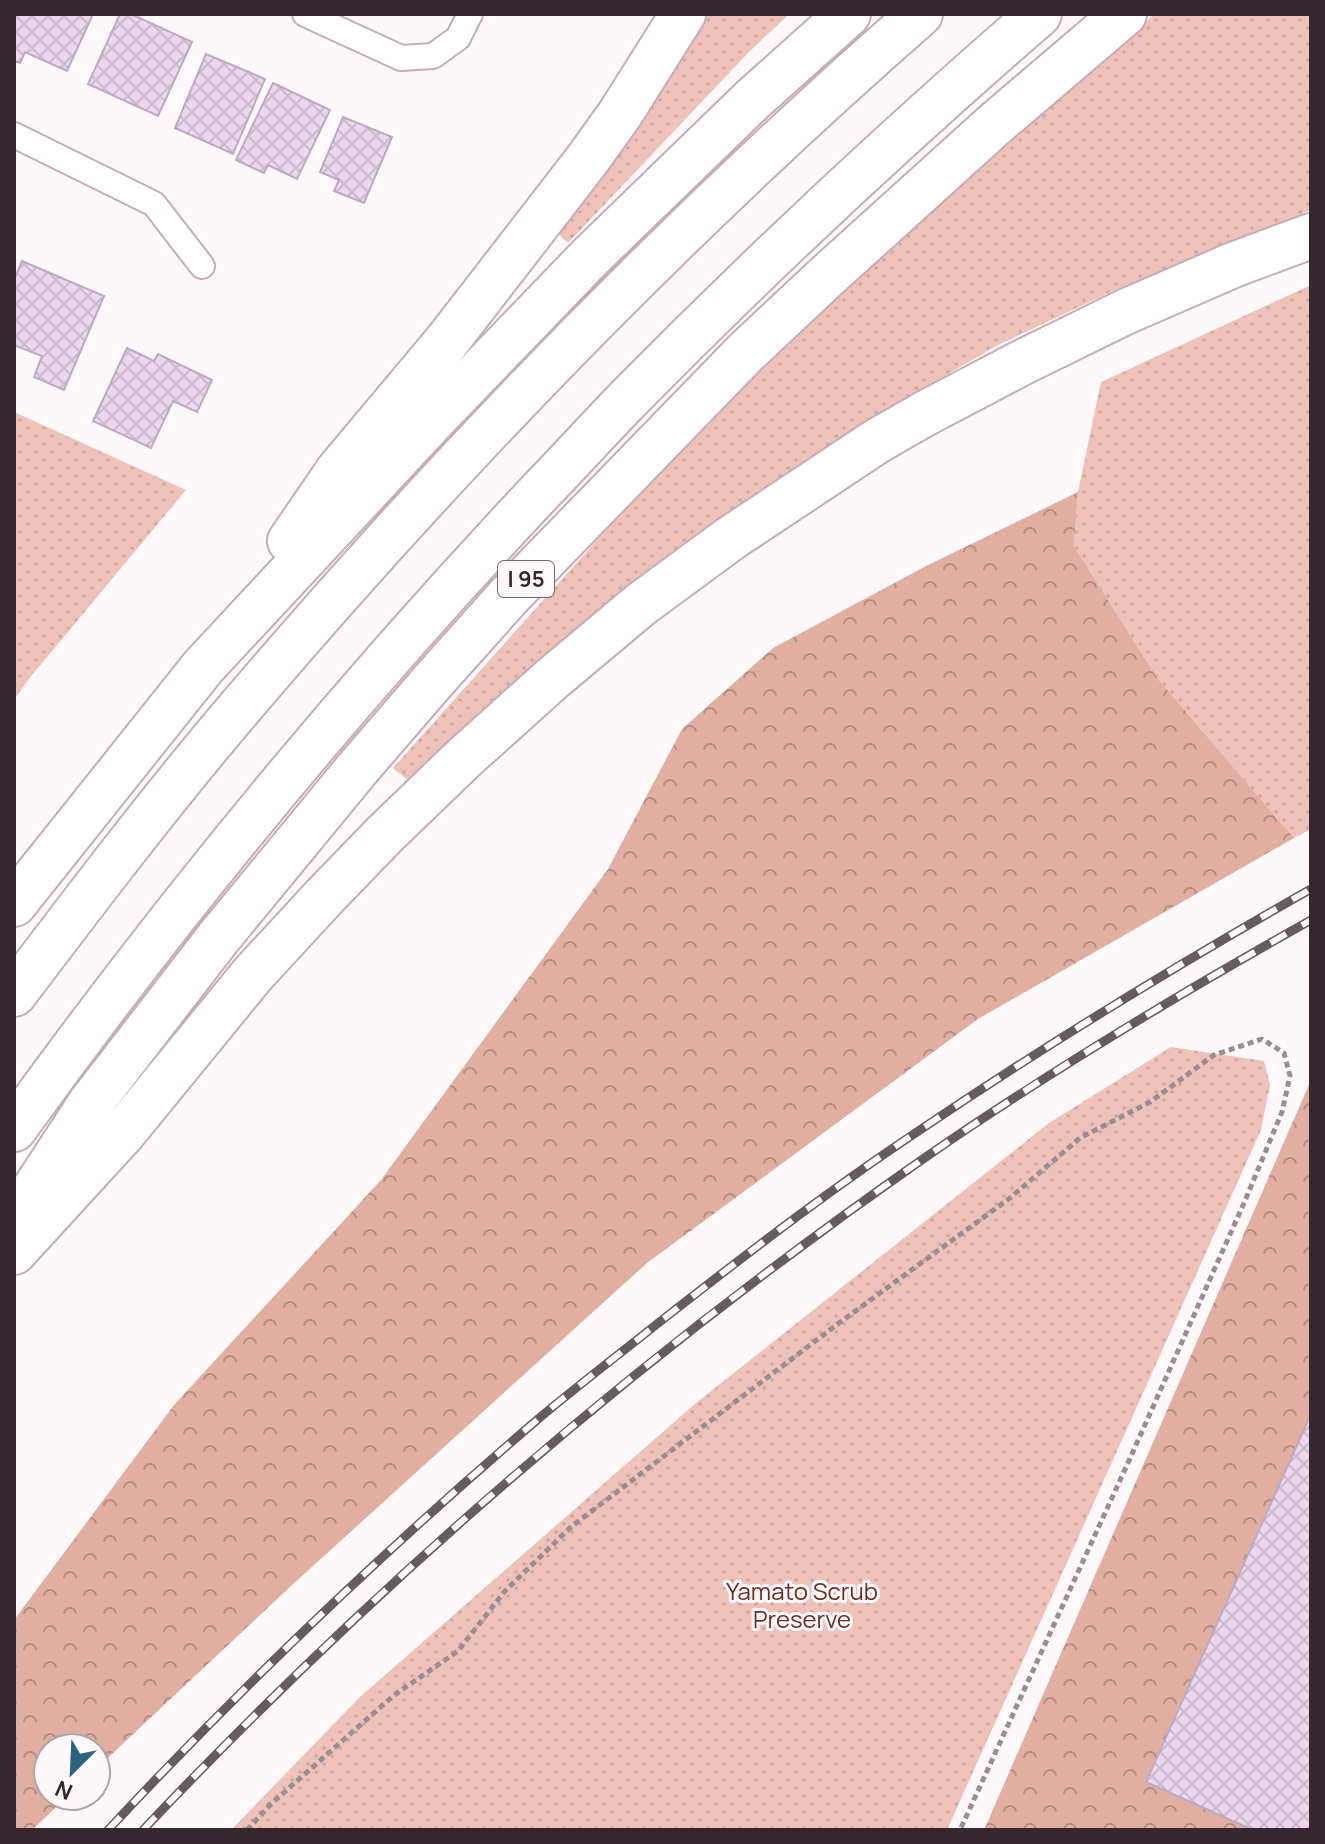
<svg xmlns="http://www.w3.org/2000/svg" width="1325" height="1844" font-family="Manrope,sans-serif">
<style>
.grass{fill:url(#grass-dots)}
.forest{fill:url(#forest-crowns)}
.building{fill:url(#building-cross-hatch);stroke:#beaac0;stroke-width:2}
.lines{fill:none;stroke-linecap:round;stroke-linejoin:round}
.minor-casing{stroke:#c7abb9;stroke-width:28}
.motorway-casing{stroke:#c7abb9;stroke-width:48}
.path{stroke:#978d92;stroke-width:5;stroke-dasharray:6 4;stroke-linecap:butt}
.minor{stroke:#fff;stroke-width:24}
.motorway{stroke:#fff;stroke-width:44}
.rail-casing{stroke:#665b61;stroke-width:9}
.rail{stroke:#fef8fb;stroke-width:6;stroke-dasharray:18;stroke-linecap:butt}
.labels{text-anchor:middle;stroke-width:6;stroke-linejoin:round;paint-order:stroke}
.shield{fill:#fef8fb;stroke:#71666c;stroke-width:2}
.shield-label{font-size:22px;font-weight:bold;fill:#34282e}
.park-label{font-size:24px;fill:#6d2e21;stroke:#fef8fb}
</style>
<defs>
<pattern id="grass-dots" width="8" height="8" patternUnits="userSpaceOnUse" patternTransform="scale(2)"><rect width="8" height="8" fill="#eec2b8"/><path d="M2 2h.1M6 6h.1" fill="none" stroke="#cda79e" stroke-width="1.8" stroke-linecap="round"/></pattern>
<pattern id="forest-crowns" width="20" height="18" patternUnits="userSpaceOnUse" patternTransform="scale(2)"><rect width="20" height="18" fill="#e1aea2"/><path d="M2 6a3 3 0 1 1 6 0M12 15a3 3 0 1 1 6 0" fill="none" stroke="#b78e84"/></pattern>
<pattern id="building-cross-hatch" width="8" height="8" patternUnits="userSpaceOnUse" patternTransform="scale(2)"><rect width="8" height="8" fill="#ecd7ee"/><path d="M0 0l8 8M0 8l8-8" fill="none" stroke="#cbb9cc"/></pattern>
</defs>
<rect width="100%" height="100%" fill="#fef8fb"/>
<path class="grass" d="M695,14H789L749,52L568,243L554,230Z
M1155,14H1311V210L1113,291L998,345L851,430L618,593L477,714L409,781L393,768L642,490L826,306L972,170Z
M1311,285V829L1294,838L1158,679L1074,546L1078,492L1101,382Z
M14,412L186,490L28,680L14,700Z
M1171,1047L1264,1061L1270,1085L1261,1130L947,1830H231L361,1696L696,1403L1049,1123Z"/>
<path class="forest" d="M1078,492L1074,546L1158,679L1294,838L978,1019L647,1263L292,1585L96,1769V1748H48V1796H68L32,1830H14V1620L174,1405L381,1180L608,869L682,729L773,648L926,566Z
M1311,1080V1830H984Z"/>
<path class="building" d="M14,14H93L67,71L25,52L20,63L14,61Z
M120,14H131L192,42L158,116L88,84Z
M206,54L265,79L233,154L175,128Z
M273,83L330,110L297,179L268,165L264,173L236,160Z
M343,117L392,137L364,203L334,191L339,180L320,172Z
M22,261L104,296L64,390L34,377L42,356L14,345V280Z
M127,348L154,361L158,354L212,380L197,412L173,401L151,448L93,421Z
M1311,1414V1830H1253L1146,1782Z"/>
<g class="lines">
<defs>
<path id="minor" d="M305,14L401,58L433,56L458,38L470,14
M14,135L154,204L202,266"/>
<path id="motorway" d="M290,541L338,471L447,341L587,160L620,114L683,14
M14,904L203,667L432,421L590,257L753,99L848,14
M14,994C83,903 152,812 226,724C439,472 671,232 920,14
M14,1129C175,906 350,694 538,494C568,463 597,431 627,400C759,266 897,137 1039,14
M15,1219L90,1104L219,937L358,768L433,681L509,596L746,352L826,277L995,124L1124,14
M14,1252L123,1133L253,974L325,896L385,834L465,757L553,678L640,605L731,538L877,441L926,413L1023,362L1125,312L1233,265L1311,236"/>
</defs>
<use href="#minor" class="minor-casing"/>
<use href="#motorway" class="motorway-casing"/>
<path class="path" d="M247,1830L271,1804L393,1696L458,1651L505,1591L572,1526L839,1323L1010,1198L1080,1138L1150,1102L1214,1055L1262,1039L1284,1053L1290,1076L1282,1112L1244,1203L1127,1465L960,1830"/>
<use href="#minor" class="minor"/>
<use href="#motorway" class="motorway"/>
<defs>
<path id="rail" d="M108,1830C243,1685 386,1549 537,1420C576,1387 617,1356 657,1324C740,1259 824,1194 911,1136C1041,1048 1175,966 1311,889
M143,1830C381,1578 639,1357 923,1159C1047,1073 1179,994 1311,920"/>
</defs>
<use href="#rail" class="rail-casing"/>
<use href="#rail" class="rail"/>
</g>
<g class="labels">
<rect class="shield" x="498" y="561" width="56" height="36" rx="6"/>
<g class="shield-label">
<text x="526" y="587">I 95</text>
</g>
<g class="park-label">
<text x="802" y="1600">Yamato Scrub<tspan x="802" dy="28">Preserve</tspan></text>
</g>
</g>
<rect width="1325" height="1844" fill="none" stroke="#34282e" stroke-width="32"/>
<g transform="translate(72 1772) rotate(204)"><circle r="38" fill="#fef8fb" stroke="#ada5a9" stroke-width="2"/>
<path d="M0-6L14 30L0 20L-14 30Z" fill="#2c637e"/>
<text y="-12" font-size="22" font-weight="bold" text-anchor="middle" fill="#34282e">N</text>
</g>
</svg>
